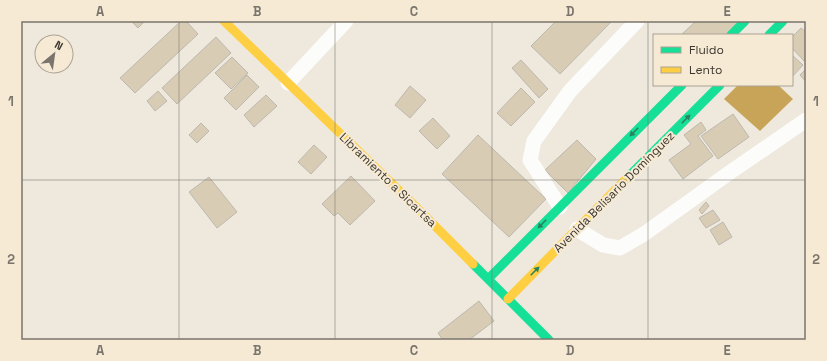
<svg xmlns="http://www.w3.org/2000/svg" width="827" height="361" font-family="'Space Grotesk',sans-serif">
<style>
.water{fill:#c8a458}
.building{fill:#d9ccb5;stroke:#bdb8af}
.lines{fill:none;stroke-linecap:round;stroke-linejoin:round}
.street{stroke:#fcfcfa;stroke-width:15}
.fast{stroke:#16e098;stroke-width:9}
.slow{stroke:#ffcf43;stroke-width:9}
.oneway{fill:#2b835e}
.grid{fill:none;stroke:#7a756c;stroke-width:1;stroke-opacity:0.55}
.labels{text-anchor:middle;stroke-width:4;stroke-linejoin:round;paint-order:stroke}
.street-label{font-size:12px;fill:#3c372f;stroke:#f6ead5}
.neatline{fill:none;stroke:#7a756c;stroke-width:1.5}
.grid-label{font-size:13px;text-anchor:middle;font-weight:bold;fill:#7a756c}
</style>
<rect width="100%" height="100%" fill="#eee8dd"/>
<path class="water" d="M738,85H778L793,99L760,131L724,99Z"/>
<path class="building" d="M131,21H145L138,28Z
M181,21H186L198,34L135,93L120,78Z
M556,21H612L560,74L531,46Z
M696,21H741L727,35H681Z
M801,28L806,32V59L804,61L792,48V37Z
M216,37L231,53L177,104L162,88Z
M792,55L803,65L792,77Z
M232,57L248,73L231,89L215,73Z
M521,60L548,89L539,98L512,68Z
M806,69V82L800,75Z
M247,75L259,87L236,110L224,98Z
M410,86L426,100L410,118L395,105Z
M521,88L535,102L511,126L497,113Z
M158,91L167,101L155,111L147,101Z
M266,95L277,106L254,127L244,115Z
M733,114L749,137L718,159L701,136Z
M433,118L450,136L437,149L419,131Z
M701,122L706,130L698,136L713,156L683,179L669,160L691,144L684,135Z
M201,123L209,131L197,143L189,135Z
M478,135L546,199L509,237L442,174Z
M577,140L596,159L568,193L545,170Z
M314,145L327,157L311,174L298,162Z
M351,176L375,201L350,225L338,213L334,216L322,204Z
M209,177L237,212L217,228L189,192Z
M706,202L709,206L702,214L699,210Z
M713,210L720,220L706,228L699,218Z
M723,222L732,237L719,245L710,230Z
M479,301L494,321L469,340H443L438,333Z"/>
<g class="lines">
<path class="street" d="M288,83L346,21
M560,207L530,160L534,141L570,91L637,21
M577,229L603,245L620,248L644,234L729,173L806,120"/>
<path class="fast" d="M731,35L745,21
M769,35L783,21
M629,176L720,85
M473,264L549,340
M488,279L682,85"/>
<path class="slow" d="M224,21L414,205L473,264
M508,299L629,176"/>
</g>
<defs><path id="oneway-solid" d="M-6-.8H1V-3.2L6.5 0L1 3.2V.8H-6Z"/></defs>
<g class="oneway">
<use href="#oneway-solid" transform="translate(686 119) rotate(-45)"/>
<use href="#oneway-solid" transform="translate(634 132) rotate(135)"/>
<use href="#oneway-solid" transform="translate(542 224) rotate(135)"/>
<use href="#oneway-solid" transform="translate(535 271) rotate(-45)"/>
</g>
<path class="grid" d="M179,21V340M335,21V340M492,21V340M648,21V340M21,180H806"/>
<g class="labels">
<g class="street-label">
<text transform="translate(388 180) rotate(44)" y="4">Libramiento a Sicartsa</text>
<text transform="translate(614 192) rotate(-45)" y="4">Avenida Belisario Domínguez</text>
</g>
</g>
<rect width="827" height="361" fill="none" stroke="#f6ead5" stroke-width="44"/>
<rect x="653" y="34" width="140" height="52" fill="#f6ead5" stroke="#aca293"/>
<rect x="661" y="47" width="20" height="6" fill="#16e098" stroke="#aca293"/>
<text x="689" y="54" font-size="12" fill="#3c372f">Fluido</text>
<rect x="661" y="67" width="20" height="6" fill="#ffcf43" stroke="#aca293"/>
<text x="689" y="74" font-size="12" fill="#3c372f">Lento</text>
<g transform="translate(54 54) rotate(29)"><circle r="19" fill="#f6ead5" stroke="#aca293"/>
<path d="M0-3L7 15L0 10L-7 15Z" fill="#7a756c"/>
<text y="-6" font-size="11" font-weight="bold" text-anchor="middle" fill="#3c372f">N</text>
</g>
<rect x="22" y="22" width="783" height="317" class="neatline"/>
<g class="grid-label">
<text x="100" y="16">A</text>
<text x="257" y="16">B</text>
<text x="414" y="16">C</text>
<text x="570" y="16">D</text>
<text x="727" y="16">E</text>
<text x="11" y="106">1</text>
<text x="816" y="106">1</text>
<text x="11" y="264">2</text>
<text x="816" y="264">2</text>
<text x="100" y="355">A</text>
<text x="257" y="355">B</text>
<text x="414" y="355">C</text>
<text x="570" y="355">D</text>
<text x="727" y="355">E</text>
</g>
</svg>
